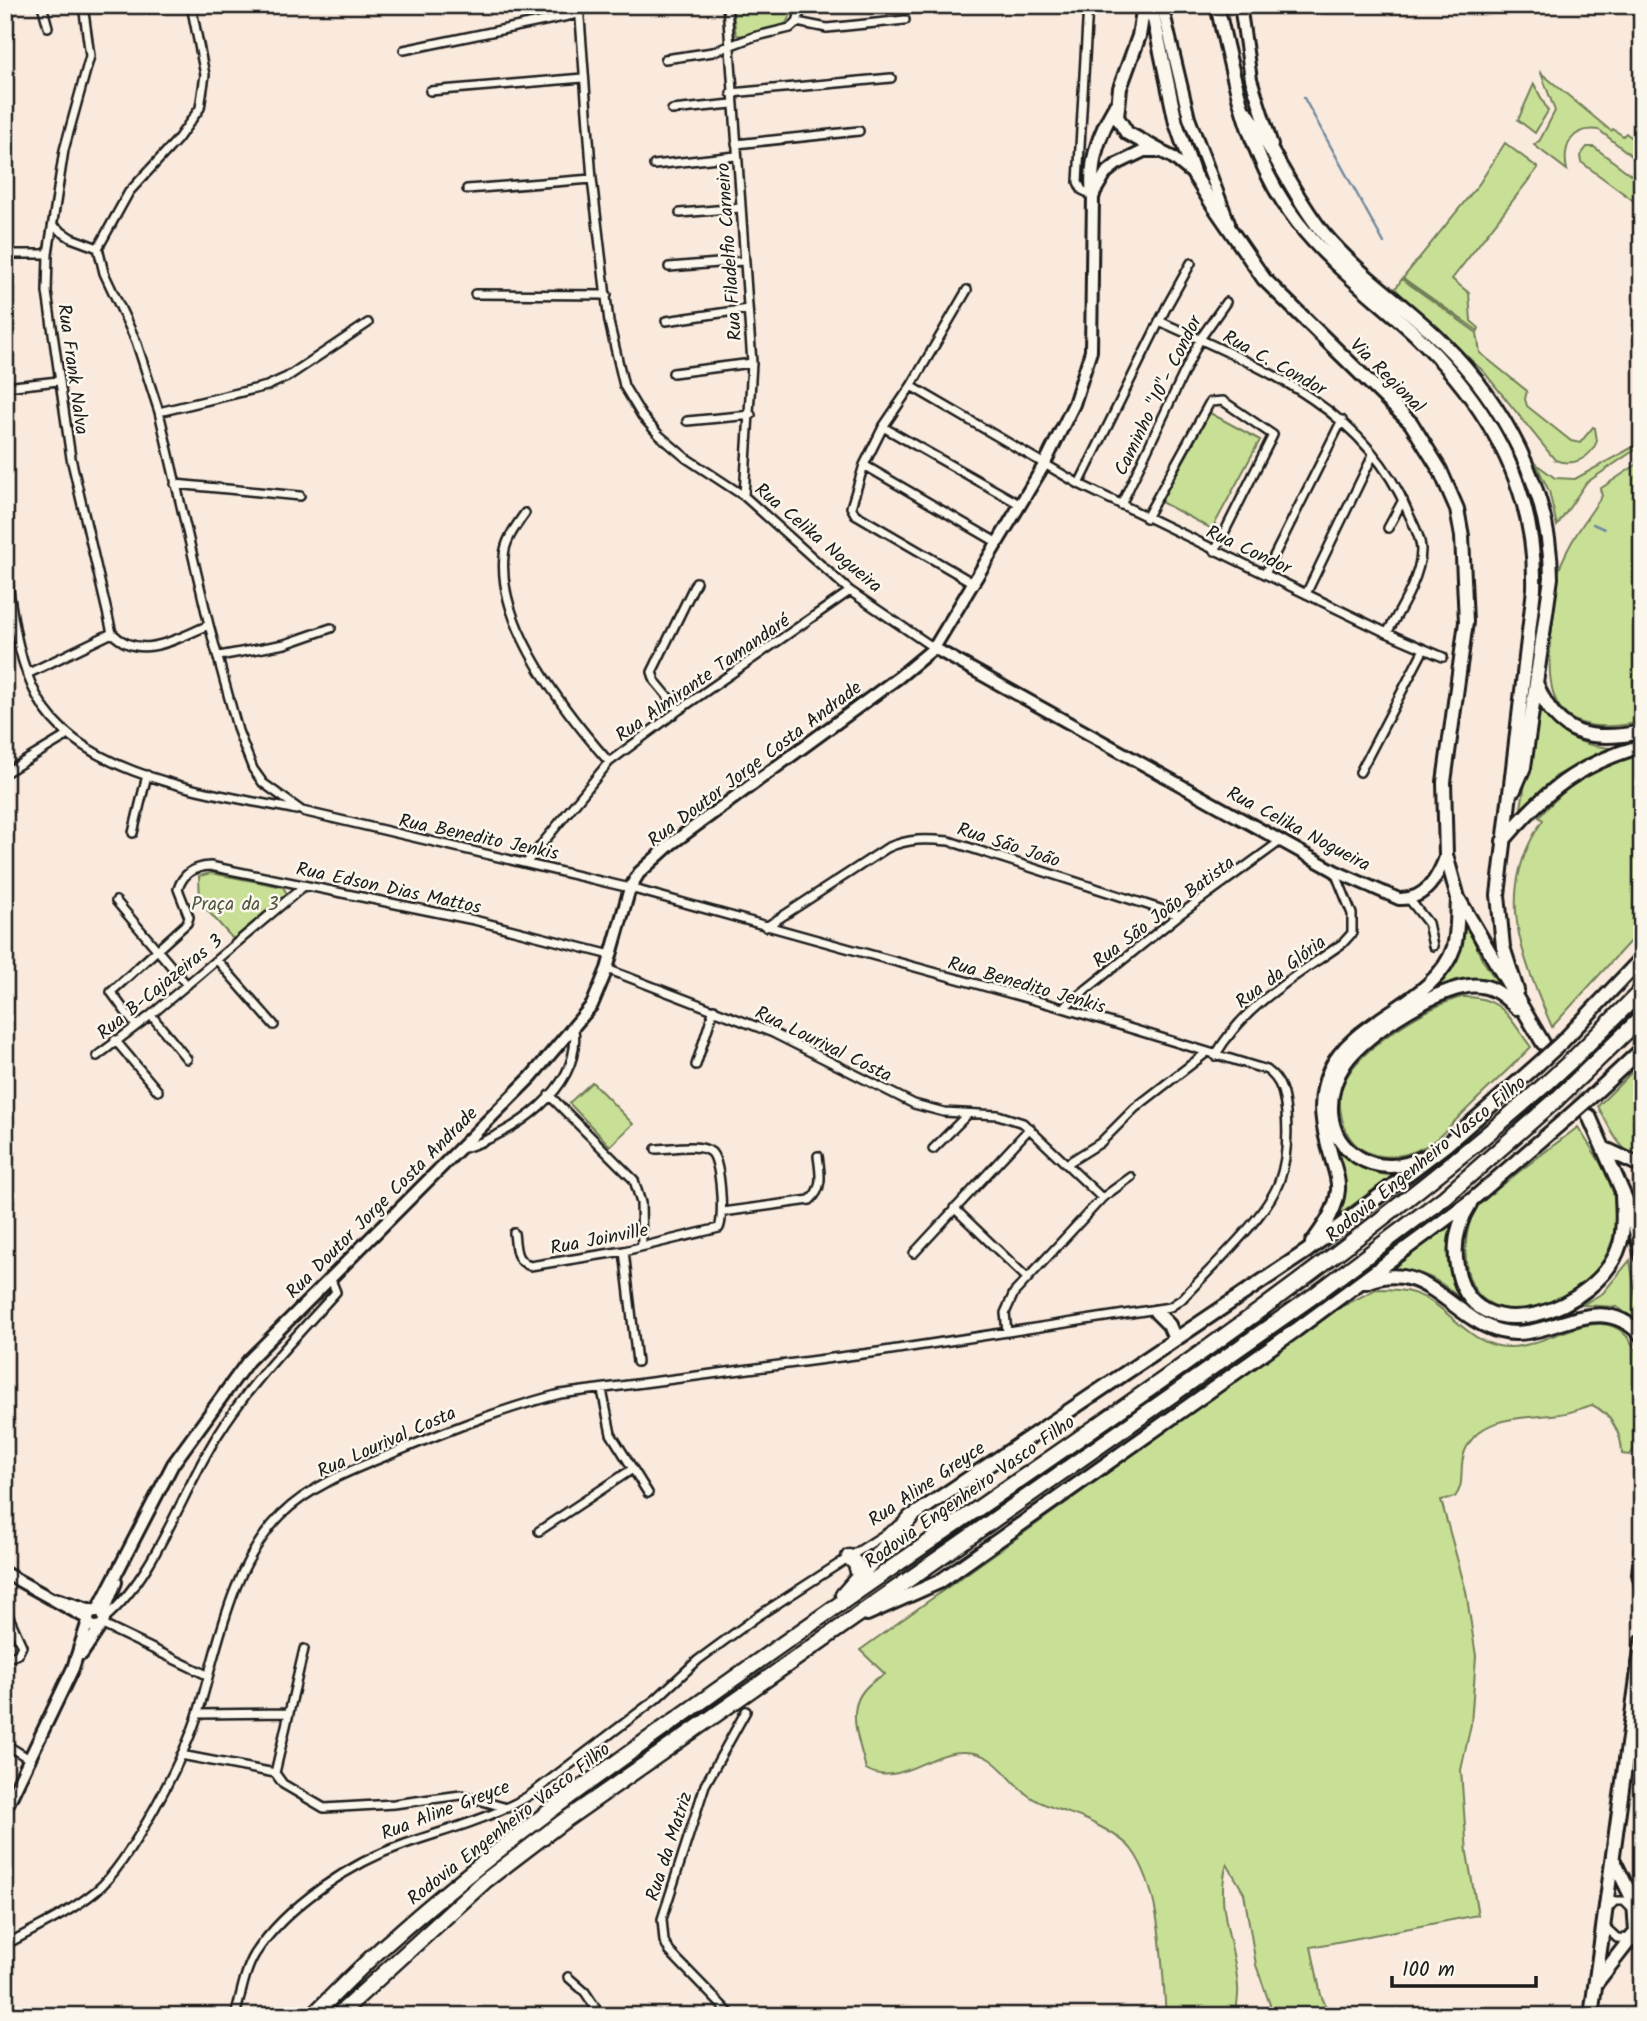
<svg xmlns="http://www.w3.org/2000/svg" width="1647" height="2021" font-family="Kalam,sans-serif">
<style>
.green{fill:#c8e096;stroke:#727e59;stroke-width:2}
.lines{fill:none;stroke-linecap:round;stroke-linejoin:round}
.stream{stroke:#728a9f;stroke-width:2.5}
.primary-tunnel{stroke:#cec1b6;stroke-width:12;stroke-dasharray:12 6;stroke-linecap:butt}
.minor-casing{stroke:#1c1c1c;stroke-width:12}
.secondary-casing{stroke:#1c1c1c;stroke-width:16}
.primary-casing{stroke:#1c1c1c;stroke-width:18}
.motorway-casing{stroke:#1c1c1c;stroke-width:19}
.minor{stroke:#fbf7ec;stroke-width:7}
.secondary{stroke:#fbf7ec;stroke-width:10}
.primary{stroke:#fbf7ec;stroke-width:12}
.motorway{stroke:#fbf7ec;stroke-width:14}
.primary-bridge-casing{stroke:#1c1c1c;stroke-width:18;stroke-linecap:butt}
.motorway-bridge-casing{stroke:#1c1c1c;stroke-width:19;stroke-linecap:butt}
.primary-bridge{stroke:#fbf7ec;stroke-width:12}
.motorway-bridge{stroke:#fbf7ec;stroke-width:14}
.labels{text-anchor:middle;stroke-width:5;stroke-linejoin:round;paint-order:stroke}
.street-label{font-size:19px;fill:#1c1c1c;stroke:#fbf7ec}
.park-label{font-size:19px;fill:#505741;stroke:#fbf7ec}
</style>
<rect width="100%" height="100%" fill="#faeadd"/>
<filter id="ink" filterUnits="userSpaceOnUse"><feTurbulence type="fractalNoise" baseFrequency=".0143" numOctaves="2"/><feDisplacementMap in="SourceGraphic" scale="14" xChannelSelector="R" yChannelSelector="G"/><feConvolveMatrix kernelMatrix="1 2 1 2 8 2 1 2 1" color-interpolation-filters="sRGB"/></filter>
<g filter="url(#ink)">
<path class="green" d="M732,5H796L785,25C769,31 754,37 736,35Z
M1541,73L1611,131L1613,129L1623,136L1626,133L1642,146V164L1599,130C1572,126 1562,146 1567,170L1534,145L1540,140L1555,111Z
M1534,84L1548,111L1535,133L1518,120Z
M1505,143L1538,168L1452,279L1469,293L1471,321L1479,328L1478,331L1403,278L1479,184Z
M1587,147H1594L1642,183V207L1581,162L1580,156Z
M1402,279L1477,333L1480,353L1527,391L1525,399L1527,406L1571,441L1580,443L1593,427L1595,428L1597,441C1590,459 1573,467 1555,460L1484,372L1395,289Z
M1210,413L1260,440L1212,529L1161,502Z
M1642,442V445L1586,483L1557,526L1549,491L1536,464L1555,478L1575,479Z
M1642,461V722C1557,739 1543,705 1552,628C1554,613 1553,595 1556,580C1563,550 1585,521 1602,496L1600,489Z
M1538,705C1557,733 1576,745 1610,748L1556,776L1520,814Z
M1642,753V928L1552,1027C1521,954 1493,892 1543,820L1539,817C1568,783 1599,764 1642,753Z
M211,873L283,887L287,894L233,939L200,902L199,876Z
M1466,924L1482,959L1503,991C1464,973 1452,980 1417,1002C1444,979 1460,961 1466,924Z
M1462,997C1503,996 1509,1018 1531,1047C1507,1071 1482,1094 1458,1118C1448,1127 1438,1140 1426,1146C1393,1164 1352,1161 1342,1119C1339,1106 1338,1094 1344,1082C1360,1047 1426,1007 1462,997Z
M1642,1062V1159C1618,1152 1609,1126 1598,1106Z
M592,1082L633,1124L610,1146L569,1103Z
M1578,1127C1590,1147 1607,1169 1613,1193C1639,1295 1483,1355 1467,1269C1464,1250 1466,1228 1474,1211C1480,1199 1561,1140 1578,1127Z
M1335,1141C1348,1164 1366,1172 1392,1176L1339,1215L1346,1187Z
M1452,1223C1443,1262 1446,1275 1470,1307C1444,1283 1421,1265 1383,1270Z
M1630,1260L1640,1323L1617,1307L1582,1305L1603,1293Z
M1376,1289C1388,1289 1401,1289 1413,1293C1450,1304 1468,1348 1510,1347C1552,1347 1612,1291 1637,1354L1634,1449L1630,1455L1622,1454C1622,1433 1610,1413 1592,1405C1581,1408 1571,1413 1560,1414C1527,1419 1481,1413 1465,1451C1458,1467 1466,1483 1455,1497L1441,1500L1466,1591L1476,1656L1471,1724L1461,1770L1467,1853L1478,1915L1311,1947L1321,1995L1330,2016H1274L1256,1965L1244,1893L1227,1864C1214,1907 1236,1946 1238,1988C1239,1997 1236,2007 1236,2016H1166C1162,1968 1162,1890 1132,1850C1125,1840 1105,1829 1093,1823C1074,1812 1047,1809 1029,1796C1005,1778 995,1750 961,1752C928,1753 896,1788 866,1769C856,1729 840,1697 885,1674L860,1650L1337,1309Z"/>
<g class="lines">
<path class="stream" d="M1304,98L1384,243
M1593,524L1604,529"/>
<path class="primary-tunnel" d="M1545,1047L1587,1114"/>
<defs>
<path id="minor" d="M42,5L48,27
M83,5L90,56L64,150L48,254L47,292L71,458L112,633C140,662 178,638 209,625
M579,5L592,179L609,322L624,386L642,416L659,435L686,458L744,496L850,591L934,648
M727,5L752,363L744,496
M1088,5L1078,182L1082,190L1093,195
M797,22L802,5
M404,50L578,14
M665,59L713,52L753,37L790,28L797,22L827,28L905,20
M430,91L583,78
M731,93L891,78
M672,110L732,104
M736,144L859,131
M654,165L736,156
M467,189L592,179
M680,213L740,208
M53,226L71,238L98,248
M5,254H48
M669,267L743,261
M967,290L911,386L883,427L864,465L851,507L855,514L975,584
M475,294L607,295
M666,321L748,309
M1159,321C1254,364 1364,406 1407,510C1412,522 1421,536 1421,550C1421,577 1400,610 1387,633
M673,373L752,363
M911,386L1079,484L1387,633L1443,657
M5,387L58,381
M159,412L267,386L287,377L368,323
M687,421L751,415
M883,427L1021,505
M864,465L998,543
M175,484L300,496
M1079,484L1167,306L1191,263
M1121,505L1200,339L1226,302
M525,513C516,526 505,540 504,556C497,626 565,712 609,762
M1146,518L1210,402L1223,401L1273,435L1215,551
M1388,528L1403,500
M5,563C12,607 16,659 38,698C81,778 215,793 296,810
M1265,574L1342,420
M1306,594L1373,455
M219,656L285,644L331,628
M27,674L112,633
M679,710L655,681L652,672L696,582
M1360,772L1424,649
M5,773L68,735
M133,833L147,775
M528,861L609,762L679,710L850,591
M1409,899L1428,923L1433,946
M116,901L187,985
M766,927L887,848C909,838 926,839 949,841L1179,915
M217,960L274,1025
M607,969L773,1033L914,1104L944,1112L998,1115L1023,1123L1102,1198
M1063,1008L1179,915L1282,840
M151,1015L187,1059
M136,1026L111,992L187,923L189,917L178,889C183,873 194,867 210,866L474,920L611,955
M115,1040L158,1091
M97,1056L151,1015L304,886
M1215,1056C1244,1005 1296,976 1343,943L1352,933V914L1335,872
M696,1065L714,1009
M549,1095L634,1180L641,1203L642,1246
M461,1149C512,1135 582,1089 574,1029
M933,1149L968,1114
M1068,1163L1100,1143L1135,1108L1206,1053
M954,1208L1027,1278
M723,1212L810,1200C824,1188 820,1172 818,1156
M514,1233C516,1247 514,1260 530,1266L624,1251L719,1228C724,1217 721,1160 711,1152C699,1143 669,1149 656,1149
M624,1251L637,1362
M914,1253L1030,1128
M1007,1332L1005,1313L1014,1293L1102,1198L1131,1177
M602,1390L611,1434L648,1493
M5,1511V1518
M539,1531L631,1470
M5,1608L22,1646L18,1654L5,1659
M105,1618C156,1575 181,1493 217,1436C250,1383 294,1339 336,1292L330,1277
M103,1625L207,1675
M5,1700L10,1710L5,1725
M198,1714L288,1713
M5,1744L31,1760
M181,1755L275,1773
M275,1773L283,1784L324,1808L394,1804L461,1795L507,1808
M275,1773L304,1649
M1608,1908L1615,1901H1624L1642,1919
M1605,1927L1617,1938L1642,1939
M5,1945C36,1928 69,1913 96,1891C129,1864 186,1755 198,1713C218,1647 230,1567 281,1515C313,1483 360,1467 401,1450C454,1428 505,1408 560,1394L878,1352L1170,1307L1182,1299C1210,1268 1265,1219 1279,1182C1287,1160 1288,1136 1286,1113C1284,1095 1282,1081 1267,1070L1063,1008L630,888L302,811L263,783L253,769L238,731L209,625L159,412L136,341L104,273L98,248L129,192L177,140L200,108L205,75L191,5
M568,1977L585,1992L601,2016
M118,2016H128
M235,2016C241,1996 244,1972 255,1954C286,1906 352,1862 405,1844C448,1829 491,1819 530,1795L656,1699L698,1660L758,1616L899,1525
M732,2016L670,1952L664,1941L662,1919L705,1785L746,1711"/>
<path id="secondary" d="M1162,5L1189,118L1229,223
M1240,5L1251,79L1272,145
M934,648L1335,871L1399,899C1426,900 1438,877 1446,855
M5,1573L88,1619
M56,1599L95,1611
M88 1619a8 8 0 1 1 16 0a8 8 0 1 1-16 0Z
M97,1611L173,1464L248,1361L531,1077L592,1005L607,969L630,888L639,873L671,844L899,677L934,648L1044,465L1074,404L1091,351L1093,195L1106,173L1117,164L1144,151H1160L1172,157L1194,175
M103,1614L116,1582
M82,1654L100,1627
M5,1810L73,1668L88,1621"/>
<path id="primary" d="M1144,5L1139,36L1120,88L1117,117L1127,133L1160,151
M1151,5L1176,123L1194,175L1211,202L1264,279L1411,423L1440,470L1457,509L1462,536L1466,622L1444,782L1446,855L1458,898L1543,1043
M1217,5C1234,81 1249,161 1298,223C1331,265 1375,297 1414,333C1486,402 1537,487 1534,589L1498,895L1503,947L1517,990
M1247,113C1275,151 1294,197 1324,234C1358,275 1404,304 1442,342C1503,402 1551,490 1551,578L1524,767L1514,790
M1093,195C1089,161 1099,134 1116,105
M1537,685C1558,737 1592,742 1642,732
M1503,841C1544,792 1578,764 1642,746
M1562,1042L1642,958
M1593,1095L1642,1049
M1589,1116L1631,1211L1642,1256
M1605,1149L1642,1166
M1424,1157C1403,1168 1378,1170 1358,1157C1324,1137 1325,1093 1345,1063C1364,1034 1446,980 1481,986C1496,988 1506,998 1517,1008
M1470,1204C1458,1223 1453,1244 1457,1266C1470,1358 1601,1310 1620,1244C1625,1227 1622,1208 1622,1191
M1312,1243C1324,1226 1336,1211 1338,1190C1339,1179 1335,1170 1332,1159C1323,1129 1316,1100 1330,1070C1354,1018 1436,1003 1454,947C1458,932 1457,914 1458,899
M1366,1282C1425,1257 1452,1319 1500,1331C1549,1344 1597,1286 1642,1336
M1156,1312L1169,1325L1175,1339
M911,1517L1307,1251L1446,1145L1537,1065
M1642,1547L1639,1574L1642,1585
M867,1614L939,1582L1296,1330L1473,1199L1567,1118
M1597,1982L1636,1932L1634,1902L1614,1861
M1591,2016L1642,1642"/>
<path id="motorway" d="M1573,1059L1642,990
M1582,1075L1642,1017
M849,1557L856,1564L859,1576
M843,1595L911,1517
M312,2016C338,1991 363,1964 391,1940C505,1838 632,1751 757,1662C1023,1473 1301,1298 1548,1082
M337,2016L485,1881L561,1823L1312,1297L1445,1197L1557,1099"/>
</defs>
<use href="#minor" class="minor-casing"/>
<use href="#secondary" class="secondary-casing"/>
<use href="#primary" class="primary-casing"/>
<use href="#motorway" class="motorway-casing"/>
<use href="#minor" class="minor"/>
<use href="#secondary" class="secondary"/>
<use href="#primary" class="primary"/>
<use href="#motorway" class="motorway"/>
<defs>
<path id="primary-bridge" d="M1537,1065L1562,1042
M1567,1118L1593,1095"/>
<path id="motorway-bridge" d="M1548,1082L1573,1059
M1557,1099L1582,1075"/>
</defs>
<use href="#primary-bridge" class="primary-bridge-casing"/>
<use href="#motorway-bridge" class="motorway-bridge-casing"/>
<use href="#primary-bridge" class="primary-bridge"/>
<use href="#motorway-bridge" class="motorway-bridge"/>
</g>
</g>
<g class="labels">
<g class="street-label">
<text transform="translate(728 252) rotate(-94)" y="7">Rua Filadelfio Carneiro</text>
<text transform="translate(1275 362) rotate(29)" y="7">Rua C. Condor</text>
<text transform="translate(74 369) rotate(82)" y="7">Rua Frank Nalva</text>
<text transform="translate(1388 375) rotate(45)" y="7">Via Regional</text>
<text transform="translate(1157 395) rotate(-64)" y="7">Caminho "10"- Condor</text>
<text transform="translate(819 537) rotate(40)" y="7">Rua Celika Nogueira</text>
<text transform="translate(1249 549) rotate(25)" y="7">Rua Condor</text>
<text transform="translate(702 677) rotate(-35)" y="7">Rua Almirante Tamandaré</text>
<text transform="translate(754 763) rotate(-37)" y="7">Rua Doutor Jorge Costa Andrade</text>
<text transform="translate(1299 828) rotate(28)" y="7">Rua Celika Nogueira</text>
<text transform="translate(479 836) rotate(12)" y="7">Rua Benedito Jenkis</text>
<text transform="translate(1009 844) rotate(18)" y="7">Rua São João</text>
<text transform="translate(389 887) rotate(12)" y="7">Rua Edson Dias Mattos</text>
<text transform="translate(1163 911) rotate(-37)" y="7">Rua São João Batista</text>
<text transform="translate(1280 971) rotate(-37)" y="7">Rua da Glória</text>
<text transform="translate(1027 984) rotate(16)" y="7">Rua Benedito Jenkis</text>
<text transform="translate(159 986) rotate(-39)" y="7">Rua B-Cajazeiras 3</text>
<text transform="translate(824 1043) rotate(26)" y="7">Rua Lourival Costa</text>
<text transform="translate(1425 1158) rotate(-39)" y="7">Rodovia Engenheiro Vasco Filho</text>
<text transform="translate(381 1202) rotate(-45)" y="7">Rua Doutor Jorge Costa Andrade</text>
<text transform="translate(599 1238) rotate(-11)" y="7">Rua Joinville</text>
<text transform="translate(386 1441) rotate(-24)" y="7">Rua Lourival Costa</text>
<text transform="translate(926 1483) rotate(-34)" y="7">Rua Aline Greyce</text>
<text transform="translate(969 1491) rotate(-35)" y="7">Rodovia Engenheiro Vasco Filho</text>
<text transform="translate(445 1809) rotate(-21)" y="7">Rua Aline Greyce</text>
<text transform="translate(508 1823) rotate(-38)" y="7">Rodovia Engenheiro Vasco Filho</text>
<text transform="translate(668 1846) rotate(-72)" y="7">Rua da Matriz</text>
</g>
<g class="park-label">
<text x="235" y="910">Praça da 3</text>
</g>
</g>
<rect width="1647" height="2021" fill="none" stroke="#fbf7ec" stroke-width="28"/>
<rect x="14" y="14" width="1619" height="1993" fill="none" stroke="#1c1c1c" stroke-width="2.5" filter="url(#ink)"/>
<path d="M1392 1976v10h144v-10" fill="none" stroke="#1c1c1c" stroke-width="3.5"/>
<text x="1402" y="1976" font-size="21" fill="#1c1c1c" stroke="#fbf7ec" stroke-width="5" paint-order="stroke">100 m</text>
</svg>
